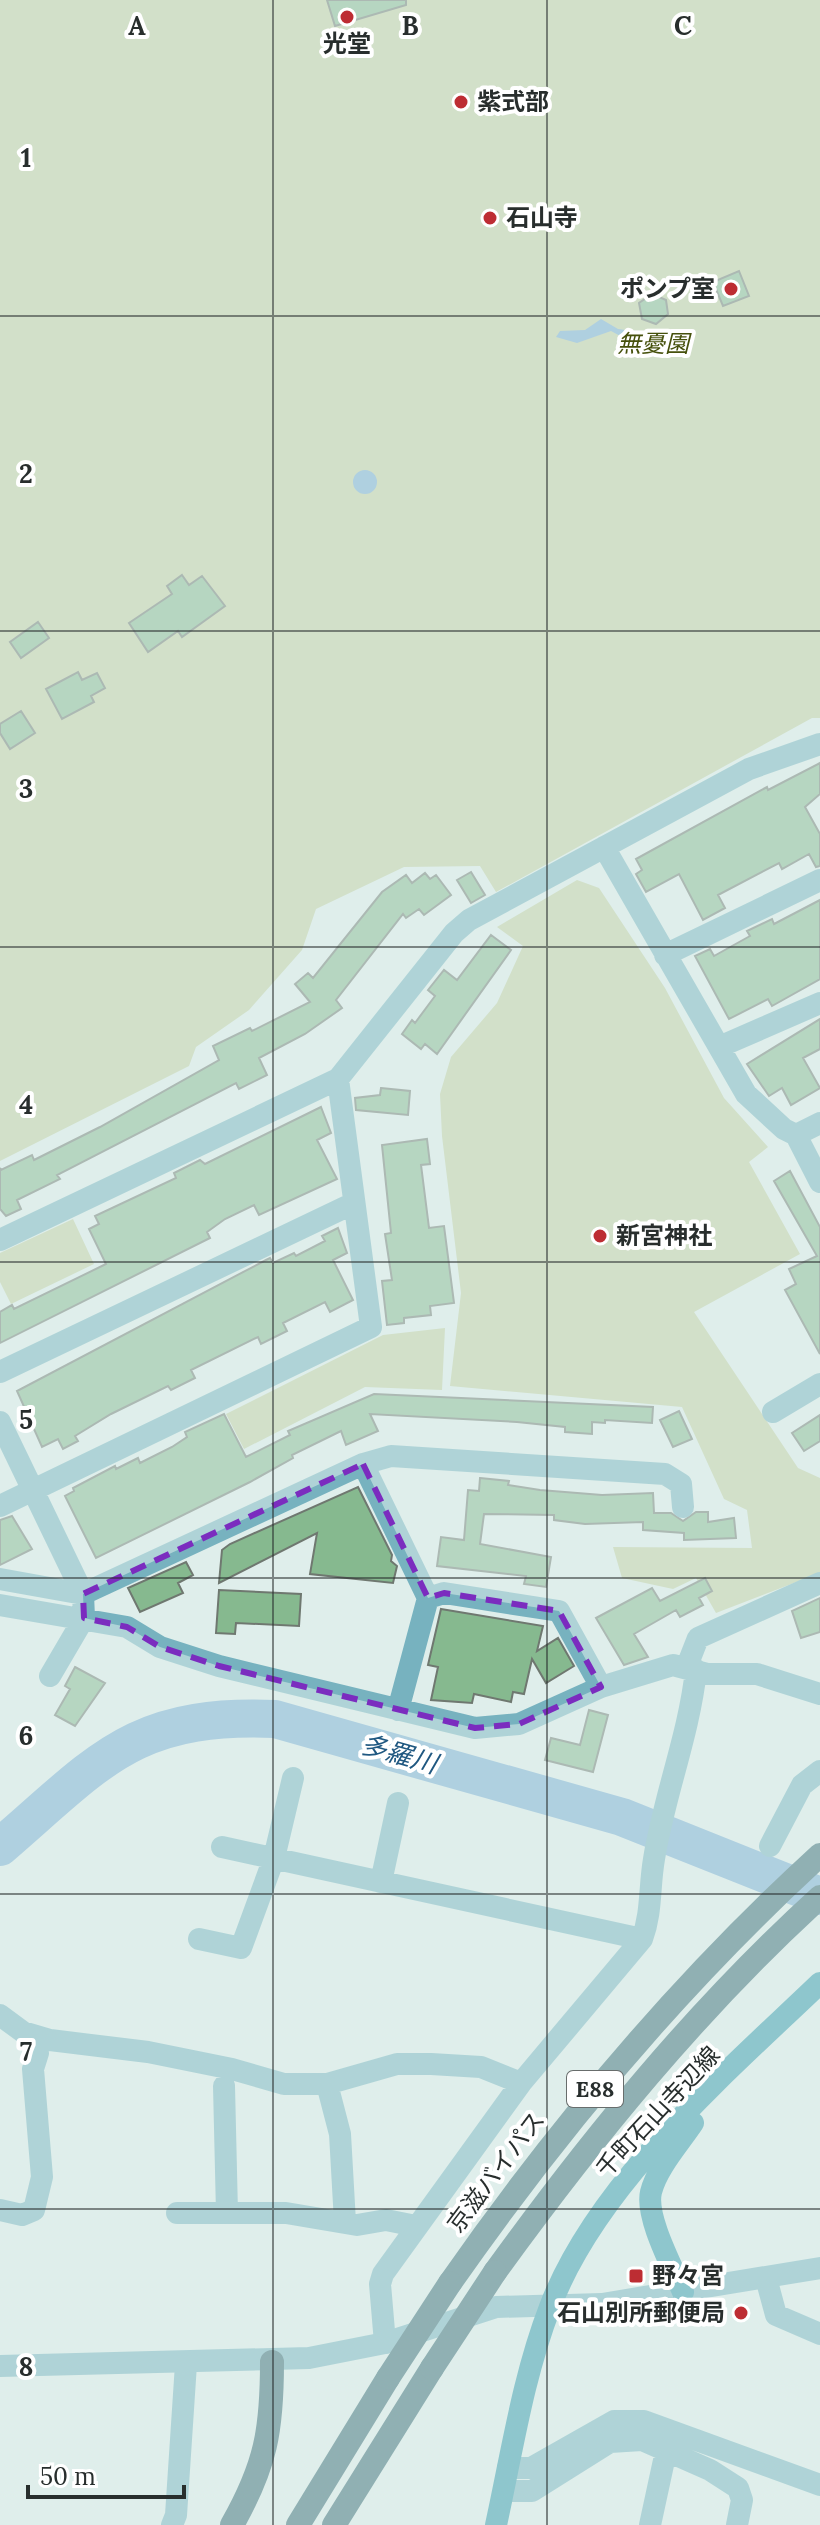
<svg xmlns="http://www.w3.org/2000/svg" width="820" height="2525" font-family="Lora,'Noto Sans JP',serif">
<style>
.green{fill:#c3cea0}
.water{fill:#77aad3}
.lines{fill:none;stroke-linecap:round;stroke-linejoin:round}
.river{stroke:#77aad3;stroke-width:38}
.building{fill:#86b98f;stroke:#6f7870;stroke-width:2}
.minor{stroke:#77b2bf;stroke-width:22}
.tertiary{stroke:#77b2bf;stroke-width:22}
.secondary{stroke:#2d96a9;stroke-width:22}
.motorway{stroke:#32646f;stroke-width:24}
.motorway-bridge{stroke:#32646f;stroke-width:24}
.marked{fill:none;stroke:#7b2cbf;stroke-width:6;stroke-dasharray:16 10;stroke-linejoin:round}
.grid{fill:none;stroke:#282e2d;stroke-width:2;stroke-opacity:0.55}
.poi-dot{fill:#bd2d33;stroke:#fff;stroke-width:3}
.labels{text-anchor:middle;stroke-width:8;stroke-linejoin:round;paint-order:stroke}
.shield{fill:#fff;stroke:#686d6c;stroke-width:2}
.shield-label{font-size:22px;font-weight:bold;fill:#282e2d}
.poi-label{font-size:24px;font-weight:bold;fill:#282e2d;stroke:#fff;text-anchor:start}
.park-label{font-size:24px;font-style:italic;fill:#46510c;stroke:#fff}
.street-label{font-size:24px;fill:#282e2d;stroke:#fff}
.water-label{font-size:26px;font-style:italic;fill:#205881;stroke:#fff}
.grid-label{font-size:26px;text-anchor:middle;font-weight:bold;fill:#282e2d;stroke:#fff;stroke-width:8;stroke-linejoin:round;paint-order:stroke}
</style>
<rect width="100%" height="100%" fill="#dfeeeb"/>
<path class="green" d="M0,0H820V718H812L496,892L480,866L404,867L316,909L302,950L249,1010L196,1047L189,1066L0,1161Z
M577,880L599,888L665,988L724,1098L768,1147L749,1162L800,1254L694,1312L798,1468L820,1478V1573L716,1613L696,1578L673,1589L622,1578L613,1547L752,1548L747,1510L724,1499L682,1407L450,1386L461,1293L442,1136L440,1094L451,1057L497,1003L523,946L497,927Z
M73,1219L94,1264L11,1304L0,1282V1253Z
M445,1328L442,1390L365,1387L244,1449L226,1414L383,1335Z"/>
<path class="water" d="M601,319L618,329L647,333L651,339L647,342L624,338L611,331L577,343L556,337L560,331L585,330Z
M353 482a12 12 0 1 1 24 0a12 12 0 1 1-24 0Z"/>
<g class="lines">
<path class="river" d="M0,1847C100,1761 133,1713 275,1719L622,1817L820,1896"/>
</g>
<path class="building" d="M327,0H406V5L335,26Z
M739,271L749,296L723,306L713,282Z
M652,294L666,300L668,314L656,324L642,319L639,303Z
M182,575L189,585L202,576L225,606L182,637L178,631L148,652L129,623L172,594L167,586Z
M38,622L49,638L21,658L10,642Z
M78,672L82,680L97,673L105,688L91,696L94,702L62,719L46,689Z
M21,711L35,733L10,749L0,733V724Z
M820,763V794L805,807L820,834V866L816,867L809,854L782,869L779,863L718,895L725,908L703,920L679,874L646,892L636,874L642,870L636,859L767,787L768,790Z
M471,872L485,895L471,903L457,880Z
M425,873L430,879L436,875L451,895L424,915L419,909L406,918L403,914L336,1000L342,1008L305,1034L259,1058L267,1075L239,1089L236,1083L57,1175L60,1179L17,1200L21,1209L6,1216L0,1209V1168L1,1170L32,1155L34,1160L100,1127L219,1060L213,1046L250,1028L252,1031L310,1002L295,984L308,973L313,978L382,892L406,875L412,883Z
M820,900V979L772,1006L768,999L729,1019L695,956L710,949L714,956L750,936L747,931L772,919L774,924Z
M491,935L511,950L437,1054L425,1044L421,1049L402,1034L412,1020L415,1023L435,996L428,990L444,970L457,980Z
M820,1019V1049L803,1058L820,1088L791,1105L782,1088L769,1096L747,1064Z
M381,1088L410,1091L408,1115L356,1110L355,1098L380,1095Z
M321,1107L331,1133L317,1140L337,1179L259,1215L254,1205L225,1219L207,1232L210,1238L0,1343V1312L12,1305L14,1309L106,1264L89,1229L99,1224L95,1216L176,1178L174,1173L200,1160L205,1164Z
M427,1139L430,1164L421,1165L429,1228L444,1226L454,1303L430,1306L431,1315L404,1318V1323L387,1325L382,1281L392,1280L385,1234L391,1233L382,1145Z
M790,1171L820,1227V1354L785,1290L796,1284L789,1269L817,1256L774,1181Z
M338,1228L347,1253L333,1260L353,1300L330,1312L325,1302L283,1323L287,1331L261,1344L258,1337L191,1370L195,1378L171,1390L168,1386L111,1414L75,1436L78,1441L63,1449L58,1439L42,1447L17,1391L266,1260L270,1258L273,1263L294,1253L296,1256L325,1241L322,1236Z
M374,1394L653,1407L652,1423L605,1420V1423L592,1422V1434L565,1432V1427L517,1422L370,1414L378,1431L346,1445L341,1431L292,1455L293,1458L250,1482L96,1558L65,1496L74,1491L73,1488L115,1466L116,1469L138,1458L140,1463L172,1447L187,1437L185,1432L224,1414L246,1457L290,1435L288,1431Z
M679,1411L692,1439L673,1447L660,1420Z
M820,1415V1441L804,1451L792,1433Z
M480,1478L509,1481L508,1485L540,1490L602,1495L653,1493L654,1513H671L683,1521L696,1512H708V1522L734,1518L736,1538L684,1540V1533L643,1530V1522L585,1524L554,1520V1515L484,1514L480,1544L551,1557L546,1587L524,1584L526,1576L437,1566L441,1537L464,1540L468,1490L479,1491Z
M358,1487L392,1555L391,1561L397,1566L393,1583L310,1574L317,1533L219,1583L222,1550L230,1544Z
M12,1516L32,1549L0,1565V1520Z
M186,1562L193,1575L178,1583L183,1593L140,1612L128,1588Z
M705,1578L712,1591L699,1598L703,1605L680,1617L676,1610L634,1634L648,1657L624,1665L596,1618L652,1588L660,1601Z
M219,1590L301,1594L299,1626L236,1623L235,1634L216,1633Z
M820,1598V1632L801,1638L792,1611Z
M441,1609L543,1626L537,1651L558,1638L574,1666L546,1683L532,1659L524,1694L513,1692L511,1702L474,1694L472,1703L431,1700L438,1667L428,1665Z
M75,1667L105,1683L75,1726L55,1715L70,1689L65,1686Z
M589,1710L608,1715L593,1772L545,1760L551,1738L580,1745Z"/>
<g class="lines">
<path class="minor" d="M604,847L746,1094L784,1129L796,1135L820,1182
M665,955L820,880
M719,1047L820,1003
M796,1135L820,1123
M0,1240L338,1079L454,933L469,920L749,769L820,744
M0,1372L354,1203
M773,1412L820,1384
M0,1422L83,1594L84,1618L50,1676
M363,1464L428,1598L398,1710
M0,1506L371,1327L338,1079
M0,1579L83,1594L363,1464L391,1456L665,1474L681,1484L683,1507
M428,1598L444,1593L559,1611L601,1687
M0,1605L127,1627L160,1647L219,1666L475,1728L519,1724L601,1687L673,1665L707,1674H757L820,1694
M687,1666L698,1638L820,1583
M770,1846L802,1785L820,1771
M222,1847L642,1939
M381,1882L398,1803
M199,1939L241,1948L274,1858L293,1778
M0,2015L23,2032L50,2040L148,2052L232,2069L284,2084H327L397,2064H431L481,2067L521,2083
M327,2084L340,2134L345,2222
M224,2086L227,2213
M0,2210L22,2215L34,2210L42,2177L33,2069L38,2053
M177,2213H286L357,2225L386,2220L416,2226
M766,2278L776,2315L820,2334
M385,2343L380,2284L383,2274L521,2083L642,1939C652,1912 649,1888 654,1859C664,1796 689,1735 696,1670
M508,2468H531L614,2421H644L820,2485
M504,2491H532L610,2442L642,2440L710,2470L738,2488L742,2500L737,2525
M172,2525L176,2515L186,2364
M650,2525L666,2451"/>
<path class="tertiary" d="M0,2366L309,2358L385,2343L496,2307L602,2304L820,2268"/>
<path class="secondary" d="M683,2292C673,2268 645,2217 651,2192C657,2168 679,2144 693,2123
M496,2525C512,2452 523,2377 550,2307C597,2183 725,2074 820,1983"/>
<path class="motorway" d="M495,2272C592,2138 697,2009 820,1897
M450,2283C559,2127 679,1984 820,1855
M232,2525C266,2465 272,2430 272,2362
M298,2525L388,2378
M334,2525L432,2368"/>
<path class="motorway-bridge" d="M432,2368L495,2272
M388,2378L450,2283"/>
</g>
<path d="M0 0H820V2525H0ZM363,1464L428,1598L444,1593L559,1611L601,1687L519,1724L475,1728L219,1666L160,1647L127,1627L84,1618L83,1594Z" fill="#dfeeeb" fill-opacity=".55" fill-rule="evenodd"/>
<path class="marked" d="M363,1464L428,1598L444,1593L559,1611L601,1687L519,1724L475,1728L219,1666L160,1647L127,1627L84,1618L83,1594Z"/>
<path class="grid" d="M273,0V2525M547,0V2525M0,316H820M0,631H820M0,947H820M0,1262H820M0,1578H820M0,1894H820M0,2209H820"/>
<g class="poi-dot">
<circle cx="347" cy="17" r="8"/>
<circle cx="461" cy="102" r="8"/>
<circle cx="490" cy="218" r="8"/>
<circle cx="731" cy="289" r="8"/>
<circle cx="600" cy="1236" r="8"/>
<rect x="628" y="2268" width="16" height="16" rx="4"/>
<circle cx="741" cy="2313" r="8"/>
</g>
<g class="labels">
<rect class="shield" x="567" y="2071" width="56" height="36" rx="6"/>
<g class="shield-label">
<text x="595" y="2097">E88</text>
</g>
<g class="poi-label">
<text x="347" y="52" text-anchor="middle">光堂</text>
<text x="477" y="110">紫式部</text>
<text x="506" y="226">石山寺</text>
<text x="715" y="297" text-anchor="end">ポンプ室</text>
<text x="616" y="1244">新宮神社</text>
<text x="652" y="2284">野々宮</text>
<text x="725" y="2321" text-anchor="end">石山別所郵便局</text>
</g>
<g class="park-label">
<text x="653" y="352">無憂園</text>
</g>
<g class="street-label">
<text transform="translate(658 2112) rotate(-47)" y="8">千町石山寺辺線</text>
<text transform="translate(496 2172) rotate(-53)" y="8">京滋バイパス</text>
</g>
<g class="water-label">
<text transform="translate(399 1754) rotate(16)" y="9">多羅川</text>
</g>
</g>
<g class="grid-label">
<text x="137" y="35">A</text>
<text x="410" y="35">B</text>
<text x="683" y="35">C</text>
<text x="26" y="167">1</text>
<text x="26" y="483">2</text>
<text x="26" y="798">3</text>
<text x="26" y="1114">4</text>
<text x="26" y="1429">5</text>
<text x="26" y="1745">6</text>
<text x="26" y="2061">7</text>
<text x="26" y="2376">8</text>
</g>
<path d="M28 2485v12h156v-12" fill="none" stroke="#282e2d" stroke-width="4"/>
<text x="40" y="2485" font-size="24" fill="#282e2d" stroke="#ffffff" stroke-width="6" paint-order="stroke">50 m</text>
</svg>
